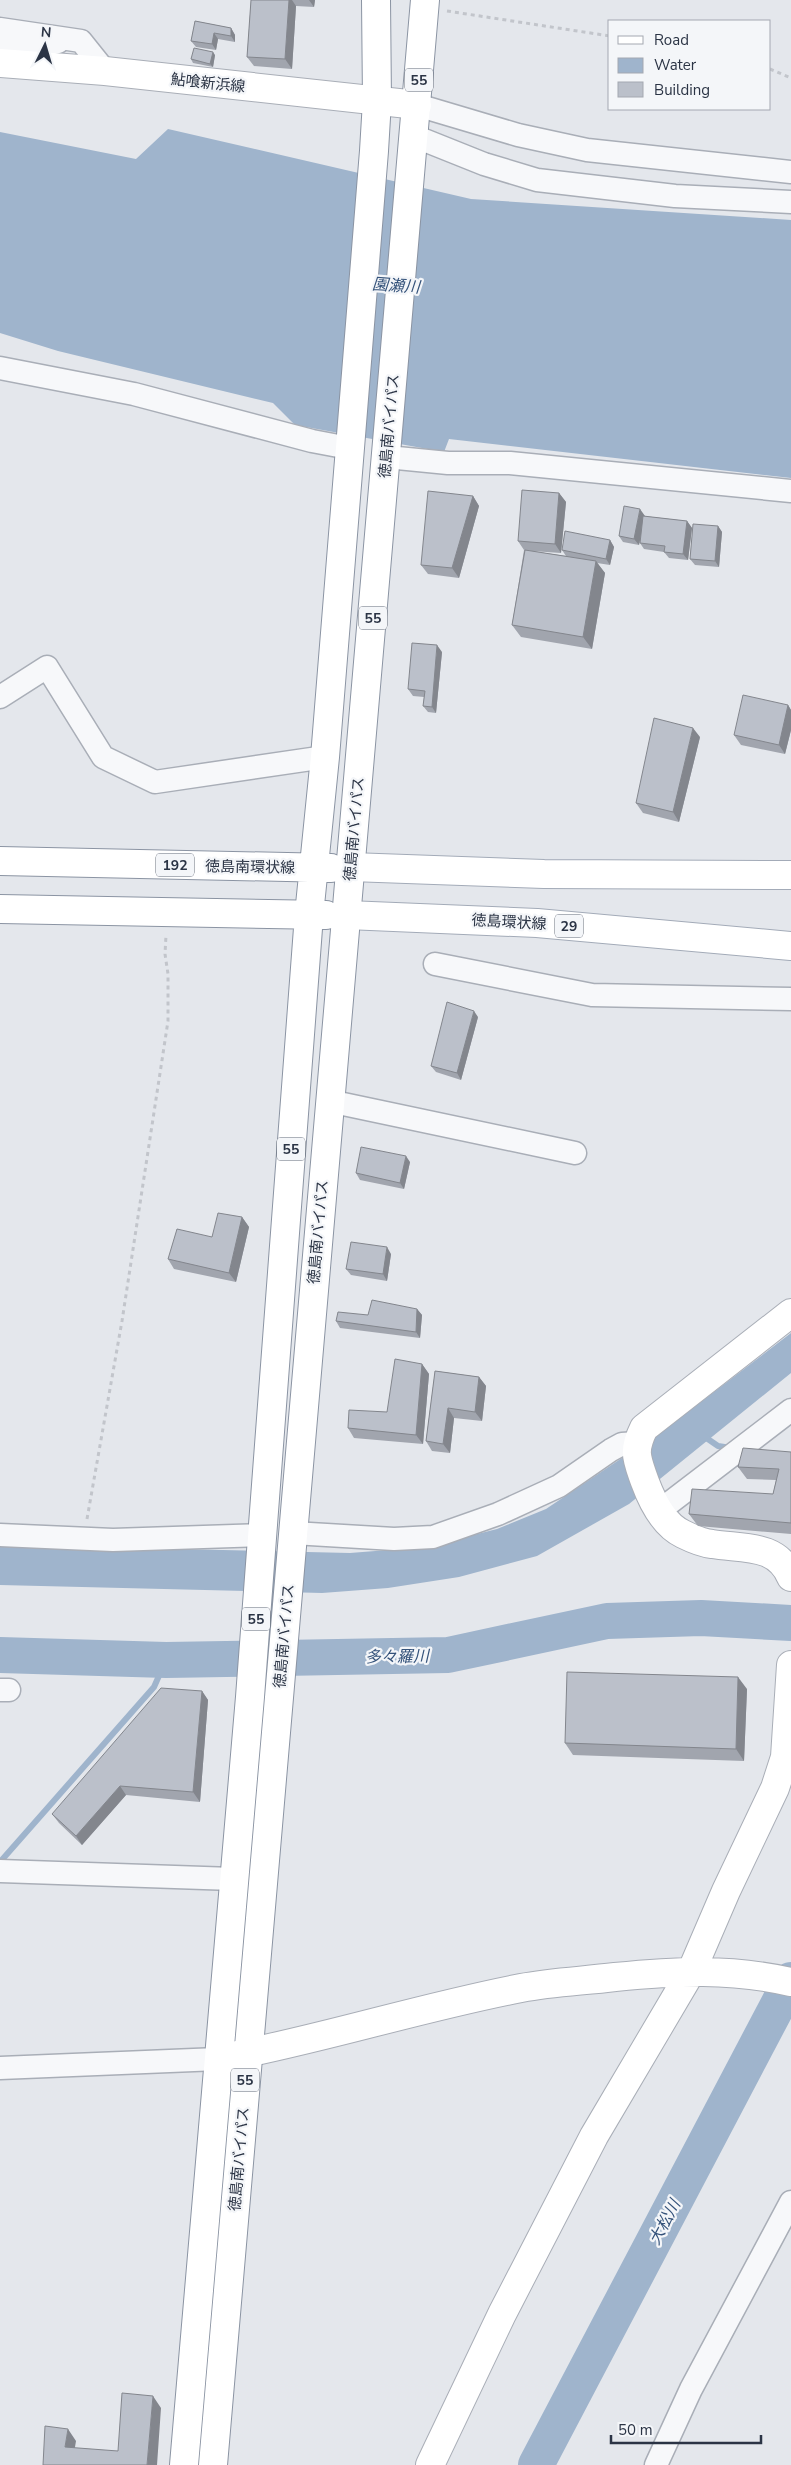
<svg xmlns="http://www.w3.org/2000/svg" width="791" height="2465" font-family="'Nunito Sans','Noto Sans JP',sans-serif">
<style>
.water{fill:#9fb4cc}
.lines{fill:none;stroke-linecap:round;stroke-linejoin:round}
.stream{stroke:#9fb4cc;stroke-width:6}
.river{stroke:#9fb4cc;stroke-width:36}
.street-casing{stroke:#a9aeb7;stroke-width:25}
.secondary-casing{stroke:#a9aeb7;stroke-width:30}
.primary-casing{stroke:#a3abb8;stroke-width:30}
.highway-casing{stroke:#8b94a3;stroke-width:30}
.path{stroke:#c2c5cb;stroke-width:3;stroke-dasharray:4 4;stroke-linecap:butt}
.street{stroke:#f7f8fa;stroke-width:22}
.secondary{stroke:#fff;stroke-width:28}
.primary{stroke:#fff;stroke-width:28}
.highway{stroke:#fff;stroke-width:28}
.wall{fill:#a1a5ae}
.shaded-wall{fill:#83868d}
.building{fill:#bbc0ca;stroke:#83868d}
.labels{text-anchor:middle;stroke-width:4.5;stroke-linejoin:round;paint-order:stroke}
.shield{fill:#f4f6f9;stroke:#676e7b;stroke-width:1}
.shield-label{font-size:14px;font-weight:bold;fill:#2b3445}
.street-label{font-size:15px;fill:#2b3445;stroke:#f4f6f9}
.water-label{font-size:16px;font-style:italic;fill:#34527a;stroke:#f4f6f9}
</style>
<rect width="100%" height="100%" fill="#e4e7ec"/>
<path class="water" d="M168,129L471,199L791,220V478L449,439L444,452L295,425L273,403L58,351L0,333V132L136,159Z
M791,1333V1373L629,1504L537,1556L459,1577L388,1588L322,1593L0,1585V1545L350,1553L426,1547L497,1529L546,1509L668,1427Z"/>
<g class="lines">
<path class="stream" d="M702,1435L718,1446L731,1448
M0,1862L154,1687L166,1660"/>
<path class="river" d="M0,1655L166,1660L448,1655L607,1621L701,1618L791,1623
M536,2465L791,1980"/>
<defs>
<path id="street" d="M0,29L81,41L105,71
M0,46L27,49L58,42
M417,105L518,135L587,150L791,172
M414,136L484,164L537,180L675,196L791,202
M0,368L134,394L312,441L349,448
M387,457L448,463H510L791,491
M0,697L47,667L103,757L155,782L325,757
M435,964L592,995L791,999
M329,1101L575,1153
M659,1511L791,1410
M293,1533L394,1539L433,1537L498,1514L559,1486L611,1450L622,1444L637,1443
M0,1535L113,1540L262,1535
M0,1690H9
M0,1871L233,1879
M0,2068L218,2059
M656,2465L691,2389L791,2202"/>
<path id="secondary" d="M0,63L105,71L417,105
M791,1313L644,1428C632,1452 637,1459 645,1482C652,1501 664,1525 683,1534C691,1538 703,1543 712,1544C742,1549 777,1543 791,1577
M227,2057C326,2038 422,2007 521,1988C552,1982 583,1981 615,1977C676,1971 730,1968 791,1982
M430,2465L502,2314L594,2136L692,1970L726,1891L775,1788L785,1757L791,1665"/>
<path id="primary" d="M351,867L544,874L791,875
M347,915L537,923L791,946"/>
<path id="highway" d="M0,861L331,868
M0,909L326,915
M184,2465L250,1697L309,915L325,757L374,151L377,101L376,0
M213,2465L425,0"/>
</defs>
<use href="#street" class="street-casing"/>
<use href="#secondary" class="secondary-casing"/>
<use href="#primary" class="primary-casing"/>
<use href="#highway" class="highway-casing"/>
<path class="path" d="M447,11L610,36
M770,69L791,78
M87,1519L122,1321L168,1021V974L165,954L166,935"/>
<use href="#street" class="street"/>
<use href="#secondary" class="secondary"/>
<use href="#primary" class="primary"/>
<use href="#highway" class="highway"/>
</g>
<path class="wall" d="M251,0H315L314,7L296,6L292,69L254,66L247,57Z
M195,21L231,28L235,35V42L218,39L216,50L196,47L191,41Z
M215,55L213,67L193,63L191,59Z
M559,493L566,502L561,553L532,551L566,556L562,550L610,540L614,547L610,565L597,563L605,573L592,649L521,637L512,625L524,550L518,541Z
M473,496L479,506L459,578L428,574L421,565Z
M644,516L687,521L692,528L688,560L669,558L664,552L644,549L640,543V539L639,545L623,542L619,536L645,516Z
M718,526L722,532L719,567L695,565L690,559Z
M442,652L436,713L428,712L423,706L424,697L413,696L408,689Z
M788,705L791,710V730L785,754L741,745L734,735Z
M700,737L679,822L643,813L636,803Z
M478,1017L461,1080L436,1072L431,1066Z
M410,1162L404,1189L360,1180L356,1173Z
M242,1217L249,1227L236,1282L174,1269L168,1259L212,1237Z
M391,1254L387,1281L351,1275L346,1269Z
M417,1309L422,1315L420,1338L340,1328L336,1321L368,1315Z
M422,1364L429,1374L423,1444L354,1438L348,1428L387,1412Z
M435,1371L479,1377L486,1386L482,1421L454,1418L450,1453L432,1451L426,1441Z
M791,1452V1534L698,1526L689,1514L773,1494L776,1480L747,1479L738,1467Z
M747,1689L744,1761L573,1755L565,1743Z
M202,1691L208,1700L200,1802L126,1795L82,1845L59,1823L52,1814Z"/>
<path class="shaded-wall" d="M289,0H292L296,6L292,69L285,59Z
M309,0H315L314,7Z
M231,28L235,35V42L231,36Z
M214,33L218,39L216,50L212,44Z
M213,52L215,55L213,67L210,64Z
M559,493L566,502L561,553L555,544Z
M473,496L479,506L459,578L452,568Z
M640,509L645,516L639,545L634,539Z
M687,521L692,528L688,560L683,554Z
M718,526L722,532L719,567L715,561Z
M610,540L614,547L610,565L606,559Z
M596,561L605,573L592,649L583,637Z
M437,645L442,652L436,713L432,707Z
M788,705L791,710V730L785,754L779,745Z
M693,728L700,737L679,822L673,812Z
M474,1011L478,1017L461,1080L457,1073Z
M406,1156L410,1162L404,1189L400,1183Z
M242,1217L249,1227L236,1282L229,1273Z
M387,1247L391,1254L387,1281L383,1274Z
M417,1309L422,1315L420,1338L416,1332Z
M422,1364L429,1374L423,1444L416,1435Z
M479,1377L486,1386L482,1421L475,1412Z
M448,1408L454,1418L450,1453L443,1444Z
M738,1677L747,1689L744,1761L736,1749Z
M202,1691L208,1700L200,1802L193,1792Z
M120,1786L126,1795L82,1845L76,1836Z
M153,2396L161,2408L157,2465H147Z
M68,2429L76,2441L73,2459L65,2447Z"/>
<path class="building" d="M251,0H289L285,59L247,57Z
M195,21L231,28V36L214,33L212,44L191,41Z
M194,48L213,52L210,64L191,59Z
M522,490L559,493L555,544L518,541Z
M428,491L473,496L452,568L421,565Z
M624,506L640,509L634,539L619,536Z
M643,516L687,521L683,554L664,552L665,546L640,543Z
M693,524L718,526L715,561L690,559Z
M565,531L610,540L606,559L562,550Z
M525,550L596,561L583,637L512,625Z
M412,643L437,645L432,707L423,706L425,691L408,689Z
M743,695L788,705L779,745L734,735Z
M654,718L693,728L673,812L636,803Z
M447,1002L474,1011L457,1073L431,1066Z
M361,1147L406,1156L400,1183L356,1173Z
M218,1213L242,1217L229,1273L168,1259L177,1229L212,1237Z
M351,1242L387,1247L383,1274L346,1269Z
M372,1300L417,1309L416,1332L336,1321L338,1312L368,1315Z
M395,1359L422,1364L416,1435L348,1428L349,1410L387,1412Z
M435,1371L479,1377L475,1412L448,1408L443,1444L426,1441Z
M743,1448L791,1452V1523L689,1514L692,1489L773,1494L779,1469L738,1467Z
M567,1672L738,1677L736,1749L565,1743Z
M161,1688L202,1691L193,1792L120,1786L76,1836L52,1814Z
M122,2393L153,2396L147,2465H43L45,2426L68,2429L65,2447L118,2451Z"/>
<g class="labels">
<g class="shield">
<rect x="405" y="68.5" width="28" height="23" rx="4"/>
<rect x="359" y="606.5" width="28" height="23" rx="4"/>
<rect x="156" y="853.5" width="38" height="23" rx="4"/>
<rect x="555" y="914.5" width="28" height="23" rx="4"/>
<rect x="277" y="1137.5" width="28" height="23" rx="4"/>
<rect x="242" y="1607.5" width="28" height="23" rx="4"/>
<rect x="231" y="2068.5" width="28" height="23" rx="4"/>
</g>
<g class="shield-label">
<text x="419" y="85">55</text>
<text x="373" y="623">55</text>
<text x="175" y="870">192</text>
<text x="569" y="931">29</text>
<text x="291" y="1154">55</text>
<text x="256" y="1624">55</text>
<text x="245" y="2085">55</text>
</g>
<g class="street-label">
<text transform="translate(208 83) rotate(6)" y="5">鮎喰新浜線</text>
<text transform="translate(389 426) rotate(-85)" y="5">徳島南バイパス</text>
<text transform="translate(354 829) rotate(-85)" y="5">徳島南バイパス</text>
<text transform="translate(250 867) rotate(1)" y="5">徳島南環状線</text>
<text transform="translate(509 922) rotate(3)" y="5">徳島環状線</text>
<text transform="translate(318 1232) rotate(-85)" y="5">徳島南バイパス</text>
<text transform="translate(284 1636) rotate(-85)" y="5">徳島南バイパス</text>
<text transform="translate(239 2159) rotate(-85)" y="5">徳島南バイパス</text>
</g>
<g class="water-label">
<text transform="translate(396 285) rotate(4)" y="6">園瀬川</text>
<text transform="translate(397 1656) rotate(-1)" y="6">多々羅川</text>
<text transform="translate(664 2222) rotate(-62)" y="6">大松川</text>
</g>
</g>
<rect x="608" y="20" width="162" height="90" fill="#f4f6f9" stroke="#a4a8b1"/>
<rect x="618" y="36" width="25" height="8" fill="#ffffff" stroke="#a4a8b1"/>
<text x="654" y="45" font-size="15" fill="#2b3445">Road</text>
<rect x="618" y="58" width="25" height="15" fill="#9fb4cc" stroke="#a4a8b1"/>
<text x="654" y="70" font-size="15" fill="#2b3445">Water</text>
<rect x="618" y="82" width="25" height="15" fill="#bbc0ca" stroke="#a4a8b1"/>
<text x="654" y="95" font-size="15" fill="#2b3445">Building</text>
<g transform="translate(45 45) rotate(5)" stroke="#f4f6f9" stroke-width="4" paint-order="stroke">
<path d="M0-4L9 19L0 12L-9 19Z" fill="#2b3445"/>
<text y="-8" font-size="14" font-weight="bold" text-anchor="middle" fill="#2b3445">N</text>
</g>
<path d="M611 2435v8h150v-8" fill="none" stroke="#2b3445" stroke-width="2.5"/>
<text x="618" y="2435" font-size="15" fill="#2b3445" stroke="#f4f6f9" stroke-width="4" paint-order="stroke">50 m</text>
</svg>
